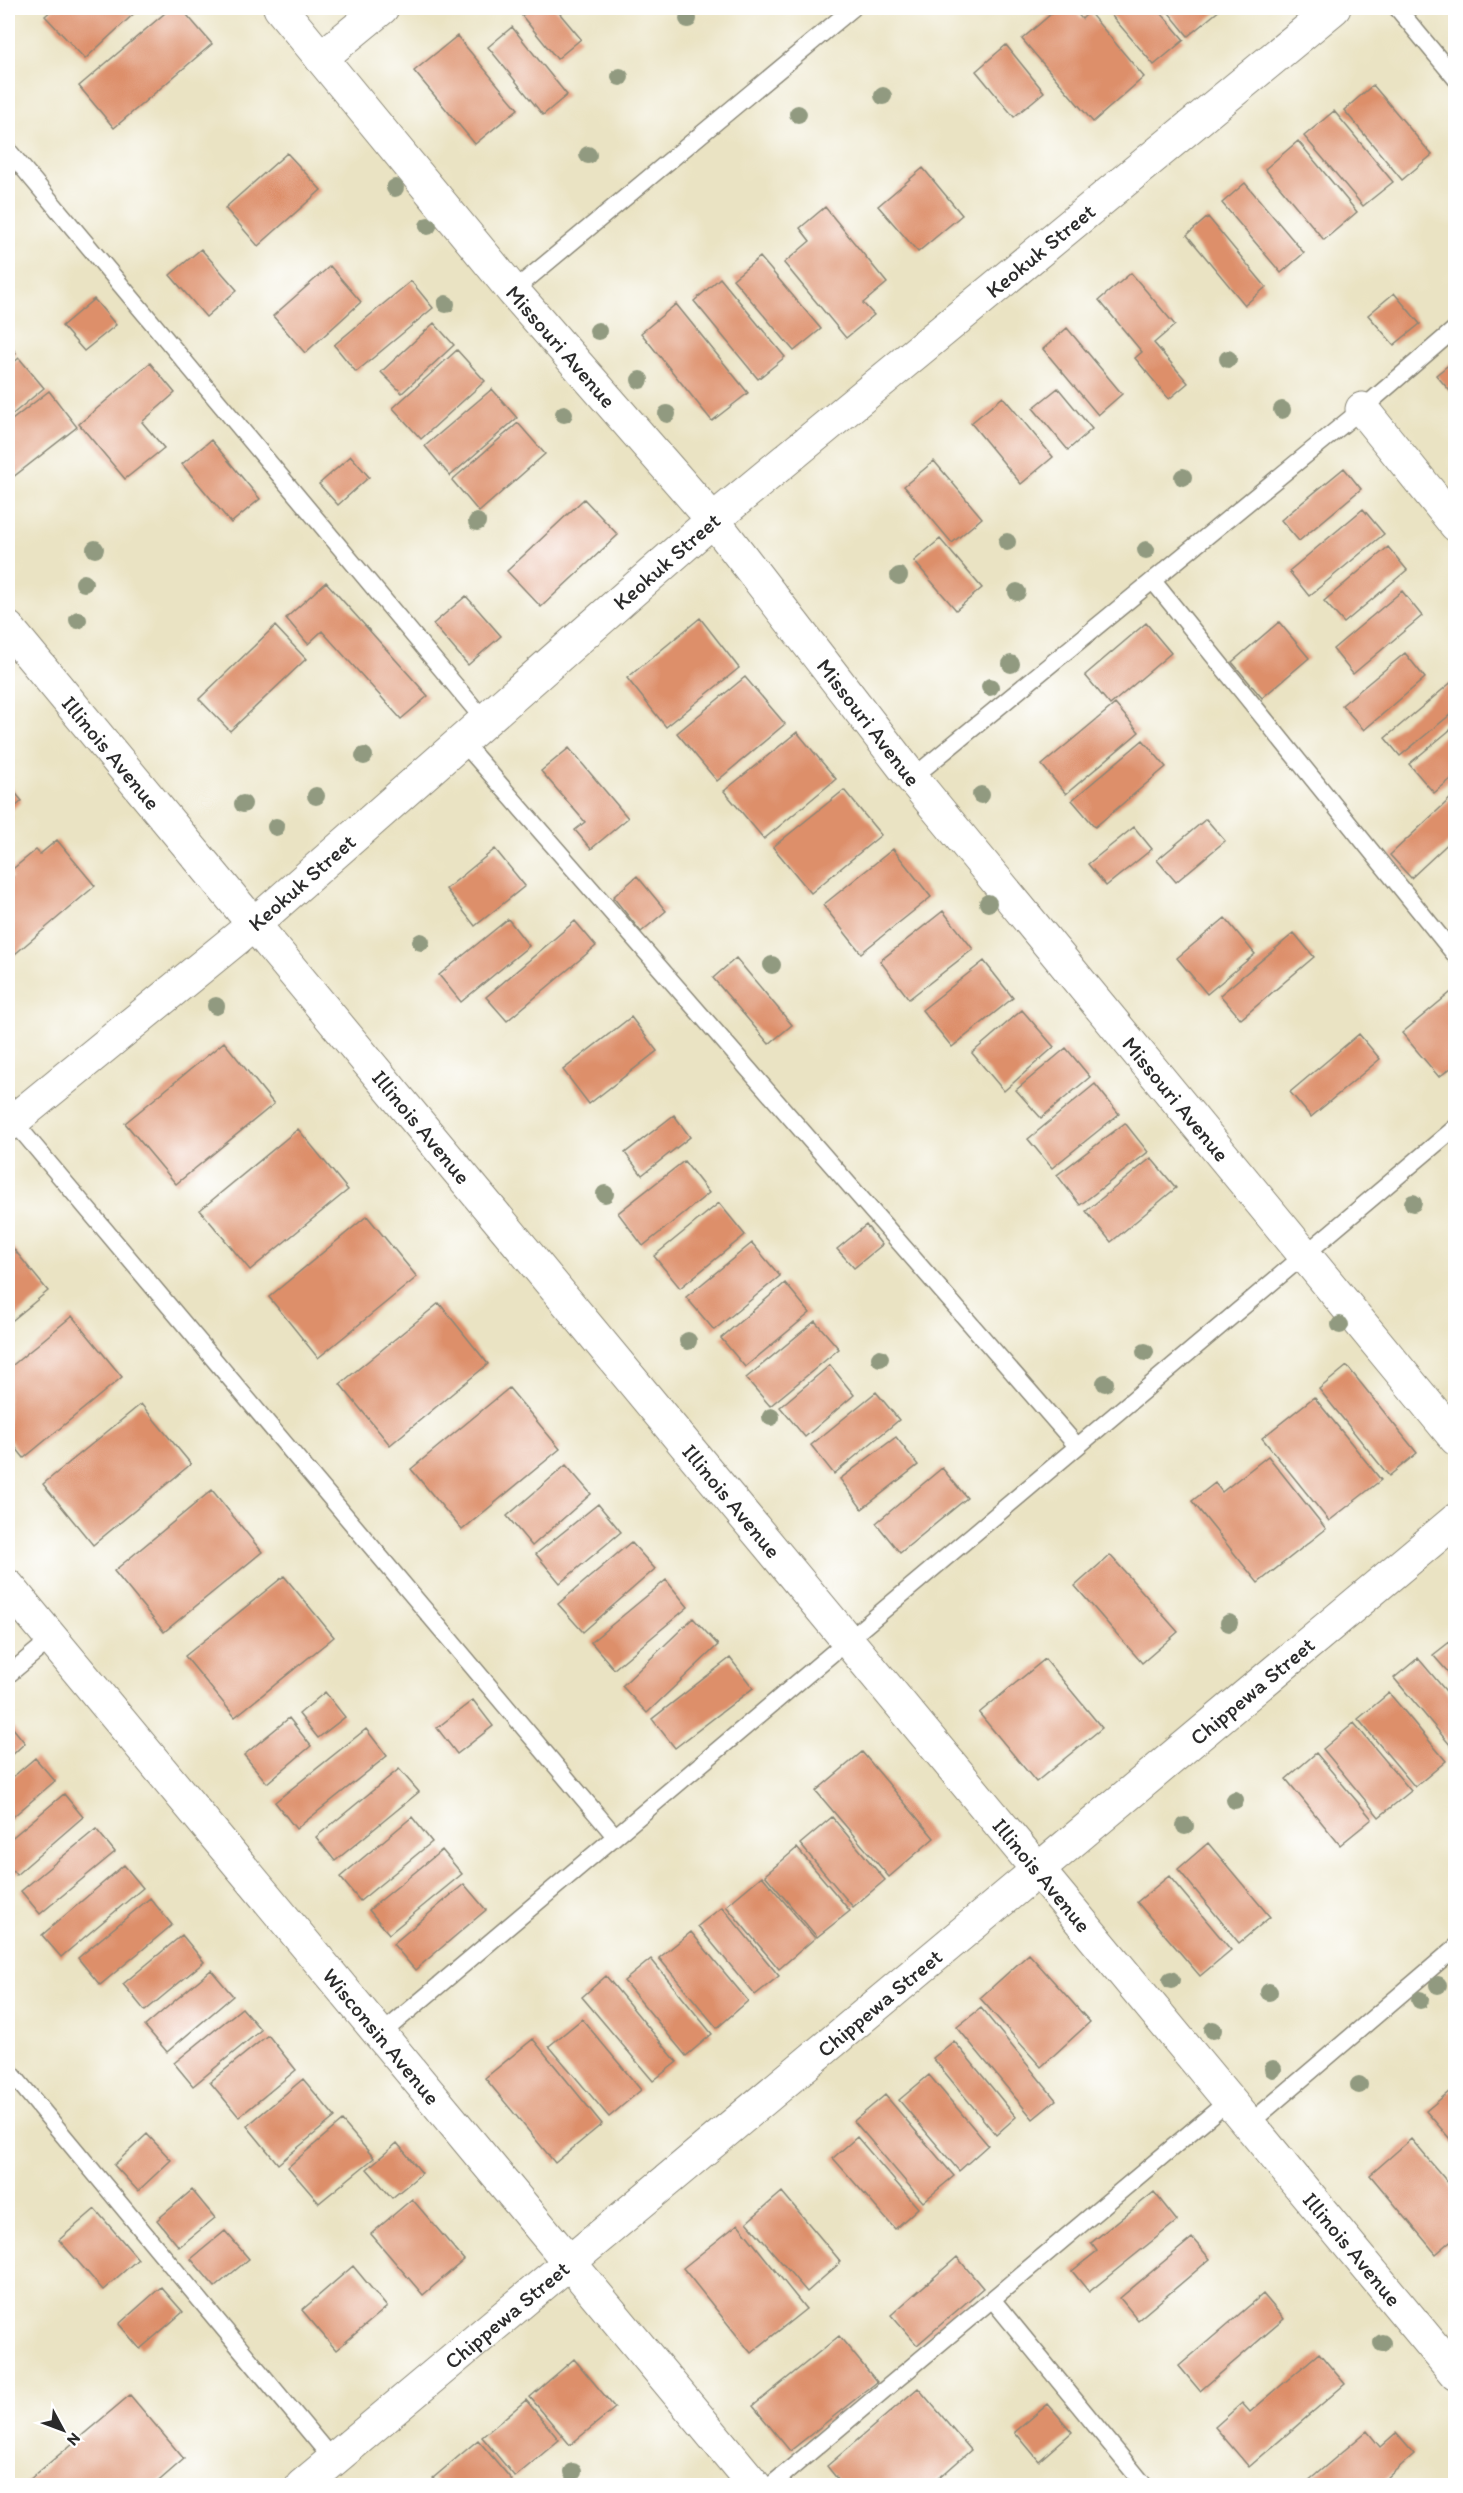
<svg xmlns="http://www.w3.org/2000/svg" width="1463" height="2493" font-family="Itim,sans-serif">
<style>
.building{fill:#dd8f6b}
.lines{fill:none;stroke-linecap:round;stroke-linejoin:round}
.lane-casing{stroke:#8a8777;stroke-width:19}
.street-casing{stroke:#8a8777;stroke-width:35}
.lane{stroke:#fff;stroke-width:16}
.street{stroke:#fff;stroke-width:33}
.tree{fill:#919a80}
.labels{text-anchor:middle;stroke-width:5;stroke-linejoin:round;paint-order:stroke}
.street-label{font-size:22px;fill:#2b2b2b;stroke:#fff}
</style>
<rect width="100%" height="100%" fill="#fff"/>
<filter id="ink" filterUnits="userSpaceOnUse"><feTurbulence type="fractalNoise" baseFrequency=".0167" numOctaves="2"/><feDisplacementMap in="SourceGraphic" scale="12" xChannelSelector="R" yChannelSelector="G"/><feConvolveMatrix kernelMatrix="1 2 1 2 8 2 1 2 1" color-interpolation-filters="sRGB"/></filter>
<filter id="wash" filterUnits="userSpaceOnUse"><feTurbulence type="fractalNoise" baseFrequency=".008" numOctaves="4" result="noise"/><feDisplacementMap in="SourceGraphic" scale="24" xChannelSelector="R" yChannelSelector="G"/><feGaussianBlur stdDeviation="1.35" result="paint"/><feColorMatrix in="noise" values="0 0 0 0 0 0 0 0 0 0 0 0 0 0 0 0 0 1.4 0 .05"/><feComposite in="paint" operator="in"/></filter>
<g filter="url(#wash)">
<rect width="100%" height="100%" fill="#eae3c3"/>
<g id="blocks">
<path class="building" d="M54,8H140L85,59L45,16Z
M171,8H181L212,44L114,128L79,86Z
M532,8H555L581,39L557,59L522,16Z
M1058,8H1072L1082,19L1089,12L1144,77L1093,122L1022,39Z
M1105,8H1157L1184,40L1154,65Z
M1165,8H1220L1221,9L1188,36Z
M512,27L567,95L543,115L488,47Z
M457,36L518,109L475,144L414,71Z
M1006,45L1044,92L1014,117L976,71Z
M1373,85L1432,155L1402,180L1344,110Z
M1334,111L1393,182L1363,206L1304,136Z
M1298,141L1357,212L1324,240L1265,169Z
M287,153L321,190L258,246L225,208Z
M923,168L962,215L918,252L878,206Z
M1245,183L1304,253L1281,273L1222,203Z
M825,207L887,283L863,303L874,315L846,338L784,263L810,241L800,228Z
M1208,217L1266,287L1245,305L1187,235Z
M201,249L237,290L206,317L170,275Z
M760,257L821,329L794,351L733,279Z
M330,266L361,302L305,353L273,316Z
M1131,273L1175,325L1154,343L1188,383L1169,399L1135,358L1142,352L1099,300Z
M720,278L785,357L758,379L694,301Z
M411,281L433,308L356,372L334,345Z
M1394,293L1420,324L1394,345L1368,315Z
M94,299L116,325L84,351L62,326Z
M676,304L748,393L712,421L641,333Z
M434,323L454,345L402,393L381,372Z
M1067,328L1122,394L1098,415L1043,349Z
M8,343L16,353L8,360Z
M457,350L485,381L421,439L393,408Z
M19,358L44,388L8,418V367Z
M1456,359V398L1436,375Z
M150,363L175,393L142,422L164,448L125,479L79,424Z
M1058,388L1092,429L1068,450L1033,408Z
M492,389L517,418L450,476L425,446Z
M49,391L77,427L8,481V423Z
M1003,397L1053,457L1021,484L971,423Z
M518,423L545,454L479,512L452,480Z
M211,440L260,499L231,523L182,464Z
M351,456L369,477L338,505L319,484Z
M934,461L982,518L952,543L904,486Z
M1344,468L1361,489L1299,541L1281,520Z
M584,499L618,535L541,607L507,571Z
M1363,509L1384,534L1309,596L1289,571Z
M940,539L982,588L956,610L914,561Z
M1388,547L1407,570L1344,623L1324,601Z
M326,582L428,696L401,719L322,631L308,644L286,618Z
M1402,591L1422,616L1353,674L1333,649Z
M466,596L501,636L468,665L433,624Z
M700,618L739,668L666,727L627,678Z
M1279,622L1309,658L1262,698L1232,662Z
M1146,623L1171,653L1110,705L1085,675Z
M275,626L306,659L230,731L199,699Z
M1405,653L1425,678L1364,730L1342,705Z
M745,677L785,724L717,781L677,733Z
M1454,680L1456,710L1400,756L1385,738Z
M1115,704L1139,732L1066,794L1042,765Z
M1456,725V775L1434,793L1409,764Z
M797,732L836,779L764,839L724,791Z
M1143,740L1166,767L1095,827L1072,800Z
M569,748L628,818L591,849L575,830L585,822L541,771Z
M8,784L22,801L9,812L13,817L8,821Z
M844,790L881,835L811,893L773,847Z
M1452,797L1456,801V836L1411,878L1390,855Z
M1206,819L1225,841L1176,882L1157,860Z
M1134,827L1152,849L1106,886L1088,864Z
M57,840L95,886L8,960V881L13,877L9,872L36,850L40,854Z
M495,849L525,886L475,926L446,889Z
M893,849L931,897L861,953L823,905Z
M637,876L666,911L641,932L613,897Z
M943,911L973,949L909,999L880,961Z
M1225,918L1255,954L1207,994L1177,958Z
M508,919L529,946L461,1002L439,975Z
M575,921L596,946L507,1021L486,997Z
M1294,933L1314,957L1241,1019L1220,995Z
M736,958L792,1025L769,1044L713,978Z
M984,961L1013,998L952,1047L922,1010Z
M1456,988V1064L1439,1077L1402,1033Z
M1022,1010L1054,1047L1004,1091L972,1053Z
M631,1017L657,1051L589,1104L563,1070Z
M1359,1034L1380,1059L1311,1117L1290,1092Z
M224,1042L274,1104L176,1184L125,1123Z
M1066,1048L1090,1077L1041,1118L1016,1090Z
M1095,1084L1119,1114L1052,1168L1028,1139Z
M674,1115L690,1137L642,1175L625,1153Z
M1125,1123L1148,1152L1080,1205L1057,1175Z
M298,1129L348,1190L250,1270L200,1210Z
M1151,1158L1176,1188L1111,1242L1086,1211Z
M684,1161L709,1193L643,1246L618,1213Z
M719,1203L745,1235L680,1288L654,1256Z
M367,1216L417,1277L318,1358L269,1297Z
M866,1225L882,1245L854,1268L837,1249Z
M8,1242L48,1291L8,1324Z
M752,1243L780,1276L714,1330L686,1297Z
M785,1283L810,1313L745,1367L721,1338Z
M439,1303L488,1364L390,1445L340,1384Z
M72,1316L122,1377L24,1458L8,1438V1369Z
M815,1321L839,1349L770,1406L746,1378Z
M830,1365L854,1395L805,1437L780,1407Z
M1347,1366L1417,1453L1389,1476L1319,1389Z
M509,1388L560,1449L462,1530L411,1469Z
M876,1392L899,1420L834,1474L811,1445Z
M1314,1397L1381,1480L1329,1521L1262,1438Z
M141,1404L191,1464L93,1545L43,1484Z
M896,1437L918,1465L862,1509L840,1479Z
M1268,1456L1326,1529L1258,1583L1192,1501L1215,1483L1222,1492Z
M566,1465L591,1494L532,1546L507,1516Z
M942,1468L967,1498L900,1553L876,1523Z
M212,1490L262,1552L164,1632L114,1571Z
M598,1504L621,1532L560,1583L536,1554Z
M631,1542L655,1569L583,1632L558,1604Z
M1110,1555L1178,1632L1142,1663L1075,1586Z
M284,1576L334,1637L235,1717L185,1656Z
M666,1580L688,1607L614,1669L591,1642Z
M693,1618L718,1645L647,1713L622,1686Z
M1456,1637V1681L1433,1655Z
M730,1658L753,1688L675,1748L652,1719Z
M1418,1658L1456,1703V1752L1394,1678Z
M1045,1659L1102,1728L1036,1782L979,1713Z
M325,1692L345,1717L318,1738L299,1714Z
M1389,1693L1446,1761L1415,1787L1358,1719Z
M473,1700L493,1726L457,1754L437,1728Z
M289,1718L311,1746L267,1783L244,1755Z
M8,1722L25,1743L8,1759Z
M1354,1723L1411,1791L1379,1817L1323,1749Z
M366,1729L387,1756L296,1829L275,1802Z
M862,1752L934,1838L889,1877L816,1791Z
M1316,1753L1372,1819L1340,1845L1286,1779Z
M35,1758L55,1781L8,1821V1781Z
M399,1769L419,1792L335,1861L316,1837Z
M64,1794L83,1817L16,1875L8,1864V1841Z
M412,1817L432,1842L360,1901L340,1877Z
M832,1817L885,1880L853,1907L800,1844Z
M96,1829L115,1852L40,1914L21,1891Z
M1208,1843L1270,1917L1239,1943L1178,1869Z
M797,1848L850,1911L817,1937L765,1875Z
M442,1850L462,1874L389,1934L369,1910Z
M124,1865L143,1888L61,1957L42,1935Z
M762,1876L815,1938L779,1969L726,1906Z
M1169,1876L1231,1950L1200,1976L1137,1902Z
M464,1884L486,1910L415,1970L393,1944Z
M150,1898L172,1925L100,1985L78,1958Z
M722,1907L779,1976L755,1995L698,1926Z
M691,1932L748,2001L717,2028L659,1958Z
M182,1935L204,1962L145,2011L123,1984Z
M1029,1954L1090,2022L1041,2067L980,1998Z
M651,1959L712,2034L686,2056L624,1981Z
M211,1970L233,1996L167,2052L145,2026Z
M606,1976L677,2062L653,2081L582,1997Z
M242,2008L261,2030L193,2086L174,2063Z
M981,2008L1056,2100L1033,2119L957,2027Z
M582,2019L641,2090L609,2117L549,2046Z
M268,2035L296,2070L239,2117L210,2082Z
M533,2039L602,2124L555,2163L485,2078Z
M954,2041L1016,2117L996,2135L933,2058Z
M929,2075L988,2145L959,2171L899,2100Z
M303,2079L335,2117L278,2164L247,2126Z
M1456,2086V2146L1426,2111Z
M885,2095L954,2176L923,2202L854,2121Z
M342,2121L374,2158L319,2203L288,2167Z
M147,2134L171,2160L138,2191L114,2165Z
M857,2137L918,2208L895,2229L833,2158Z
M1411,2139L1456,2192V2237L1436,2254L1370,2175Z
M397,2143L422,2173L392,2198L367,2169Z
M192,2190L215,2218L179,2247L157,2220Z
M782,2192L841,2262L807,2292L747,2222Z
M1154,2192L1177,2221L1089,2292L1072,2271L1097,2251L1091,2243Z
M412,2199L464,2260L423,2295L371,2234Z
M95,2209L138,2259L103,2290L59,2240Z
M738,2224L806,2309L751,2353L683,2268Z
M225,2231L249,2259L215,2287L191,2259Z
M1192,2238L1210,2259L1138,2320L1120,2298Z
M957,2257L983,2288L917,2345L891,2315Z
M353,2266L387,2307L336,2350L302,2310Z
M161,2287L183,2312L140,2349L119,2324Z
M1263,2294L1284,2319L1200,2391L1179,2366Z
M839,2336L877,2382L790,2451L753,2406Z
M1319,2353L1345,2384L1249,2467L1215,2427L1242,2403L1250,2412Z
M574,2359L615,2408L570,2445L530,2397Z
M918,2388L971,2450L930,2486H843L827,2466Z
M130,2395L184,2459L153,2486H22Z
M526,2400L559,2440L515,2477L482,2437Z
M1048,2404L1072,2432L1039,2461L1015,2432Z
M1367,2431L1380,2447L1396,2433L1414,2454L1378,2486H1310L1307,2482Z
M478,2440L512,2480L506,2486H440L433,2478Z"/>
</g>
</g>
<g filter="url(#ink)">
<use href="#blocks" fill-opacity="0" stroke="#8a8777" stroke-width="1.5"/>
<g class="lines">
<defs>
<path id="lane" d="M1397,8L1456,79
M8,150L485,721
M513,291L853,8
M1153,581L1456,956
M462,741L1077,1446
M912,778L1362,409L1456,328
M10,1117L615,1836
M8,1675L51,1639
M380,2035L1456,1127
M8,2069L333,2460
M1249,2124L1456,1947
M992,2299L1145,2486
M770,2486L1229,2100"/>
<g id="street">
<path id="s1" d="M280,8L513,291L713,520L912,778L1456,1439"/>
<path d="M321,58L382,8"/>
<path d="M1362,409L1456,525"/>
<path id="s2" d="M8,628L1456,2374"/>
<path id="s3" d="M8,1125L253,925L713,520L1334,8"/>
<path id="s4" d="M8,1586L755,2486"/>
<path id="s5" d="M302,2486L1456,1520"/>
</g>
</defs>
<use href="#lane" class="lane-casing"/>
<use href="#street" class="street-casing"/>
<use href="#lane" class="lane"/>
<use href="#street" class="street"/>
</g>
<g class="tree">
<circle cx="688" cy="19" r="9"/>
<circle cx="620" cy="77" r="9"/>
<circle cx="883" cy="96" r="9"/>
<circle cx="798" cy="114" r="9"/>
<circle cx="588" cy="155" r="9"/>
<circle cx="395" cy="188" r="9"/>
<circle cx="428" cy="226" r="9"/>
<circle cx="446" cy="304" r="9"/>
<circle cx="598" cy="331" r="9"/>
<circle cx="1228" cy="359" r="9"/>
<circle cx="640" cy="380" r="9"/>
<circle cx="1282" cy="410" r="9"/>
<circle cx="564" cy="414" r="9"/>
<circle cx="667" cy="414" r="9"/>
<circle cx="1183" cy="477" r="9"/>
<circle cx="477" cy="522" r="9"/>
<circle cx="1007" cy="542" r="9"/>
<circle cx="95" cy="549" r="9"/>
<circle cx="1146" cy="550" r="9"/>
<circle cx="899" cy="576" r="9"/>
<circle cx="84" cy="583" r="9"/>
<circle cx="1017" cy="592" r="9"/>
<circle cx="78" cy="620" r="9"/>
<circle cx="1011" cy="664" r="9"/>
<circle cx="990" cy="687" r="9"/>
<circle cx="364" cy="756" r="9"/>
<circle cx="981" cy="795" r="9"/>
<circle cx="316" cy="796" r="9"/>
<circle cx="243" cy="804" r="9"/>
<circle cx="276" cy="827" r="9"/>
<circle cx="988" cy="903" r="9"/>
<circle cx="421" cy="942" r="9"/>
<circle cx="772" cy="965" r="9"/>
<circle cx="216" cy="1006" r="9"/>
<circle cx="605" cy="1194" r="9"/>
<circle cx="1413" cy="1203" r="9"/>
<circle cx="1340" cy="1325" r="9"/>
<circle cx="688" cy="1341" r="9"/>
<circle cx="1145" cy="1352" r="9"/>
<circle cx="880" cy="1358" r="9"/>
<circle cx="1105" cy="1383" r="9"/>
<circle cx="771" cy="1417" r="9"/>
<circle cx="1229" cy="1623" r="9"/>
<circle cx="1235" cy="1800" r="9"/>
<circle cx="1185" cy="1826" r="9"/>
<circle cx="1171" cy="1980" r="9"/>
<circle cx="1438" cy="1985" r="9"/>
<circle cx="1269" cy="1992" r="9"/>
<circle cx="1420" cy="2000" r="9"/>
<circle cx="1213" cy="2030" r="9"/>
<circle cx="1273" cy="2069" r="9"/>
<circle cx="1359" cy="2085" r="9"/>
<circle cx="1382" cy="2343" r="9"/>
<circle cx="573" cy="2472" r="9"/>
</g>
</g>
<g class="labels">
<g class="street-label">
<text dy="8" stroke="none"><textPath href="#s3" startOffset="1353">Keokuk Street</textPath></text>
<text dy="8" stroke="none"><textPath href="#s1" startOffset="440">Missouri Avenue</textPath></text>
<text dy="8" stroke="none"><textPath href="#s3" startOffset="867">Keokuk Street</textPath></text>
<text dy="8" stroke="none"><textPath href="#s1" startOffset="926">Missouri Avenue</textPath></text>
<text dy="8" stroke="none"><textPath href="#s2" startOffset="162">Illinois Avenue</textPath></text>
<text dy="8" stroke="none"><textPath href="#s3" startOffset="381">Keokuk Street</textPath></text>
<text dy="8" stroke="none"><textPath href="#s1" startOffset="1412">Missouri Avenue</textPath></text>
<text dy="8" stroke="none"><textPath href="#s2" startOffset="648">Illinois Avenue</textPath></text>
<text dy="8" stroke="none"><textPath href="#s2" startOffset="1134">Illinois Avenue</textPath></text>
<text dy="8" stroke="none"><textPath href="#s5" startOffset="1239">Chippewa Street</textPath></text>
<text dy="8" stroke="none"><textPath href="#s2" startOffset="1620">Illinois Avenue</textPath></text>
<text dy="8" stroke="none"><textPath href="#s5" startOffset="753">Chippewa Street</textPath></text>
<text dy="8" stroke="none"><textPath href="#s4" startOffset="585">Wisconsin Avenue</textPath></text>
<text dy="8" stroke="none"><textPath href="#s2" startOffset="2106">Illinois Avenue</textPath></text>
<text dy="8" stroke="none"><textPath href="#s5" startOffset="267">Chippewa Street</textPath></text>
</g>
</g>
<rect width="1463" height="2493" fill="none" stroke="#fff" stroke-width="30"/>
<g transform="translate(63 2430) rotate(131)" stroke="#ffffff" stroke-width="4.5" paint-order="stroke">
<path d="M0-4.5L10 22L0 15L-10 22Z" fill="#2b2b2b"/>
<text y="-9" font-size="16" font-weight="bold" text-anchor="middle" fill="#2b2b2b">N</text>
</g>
</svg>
